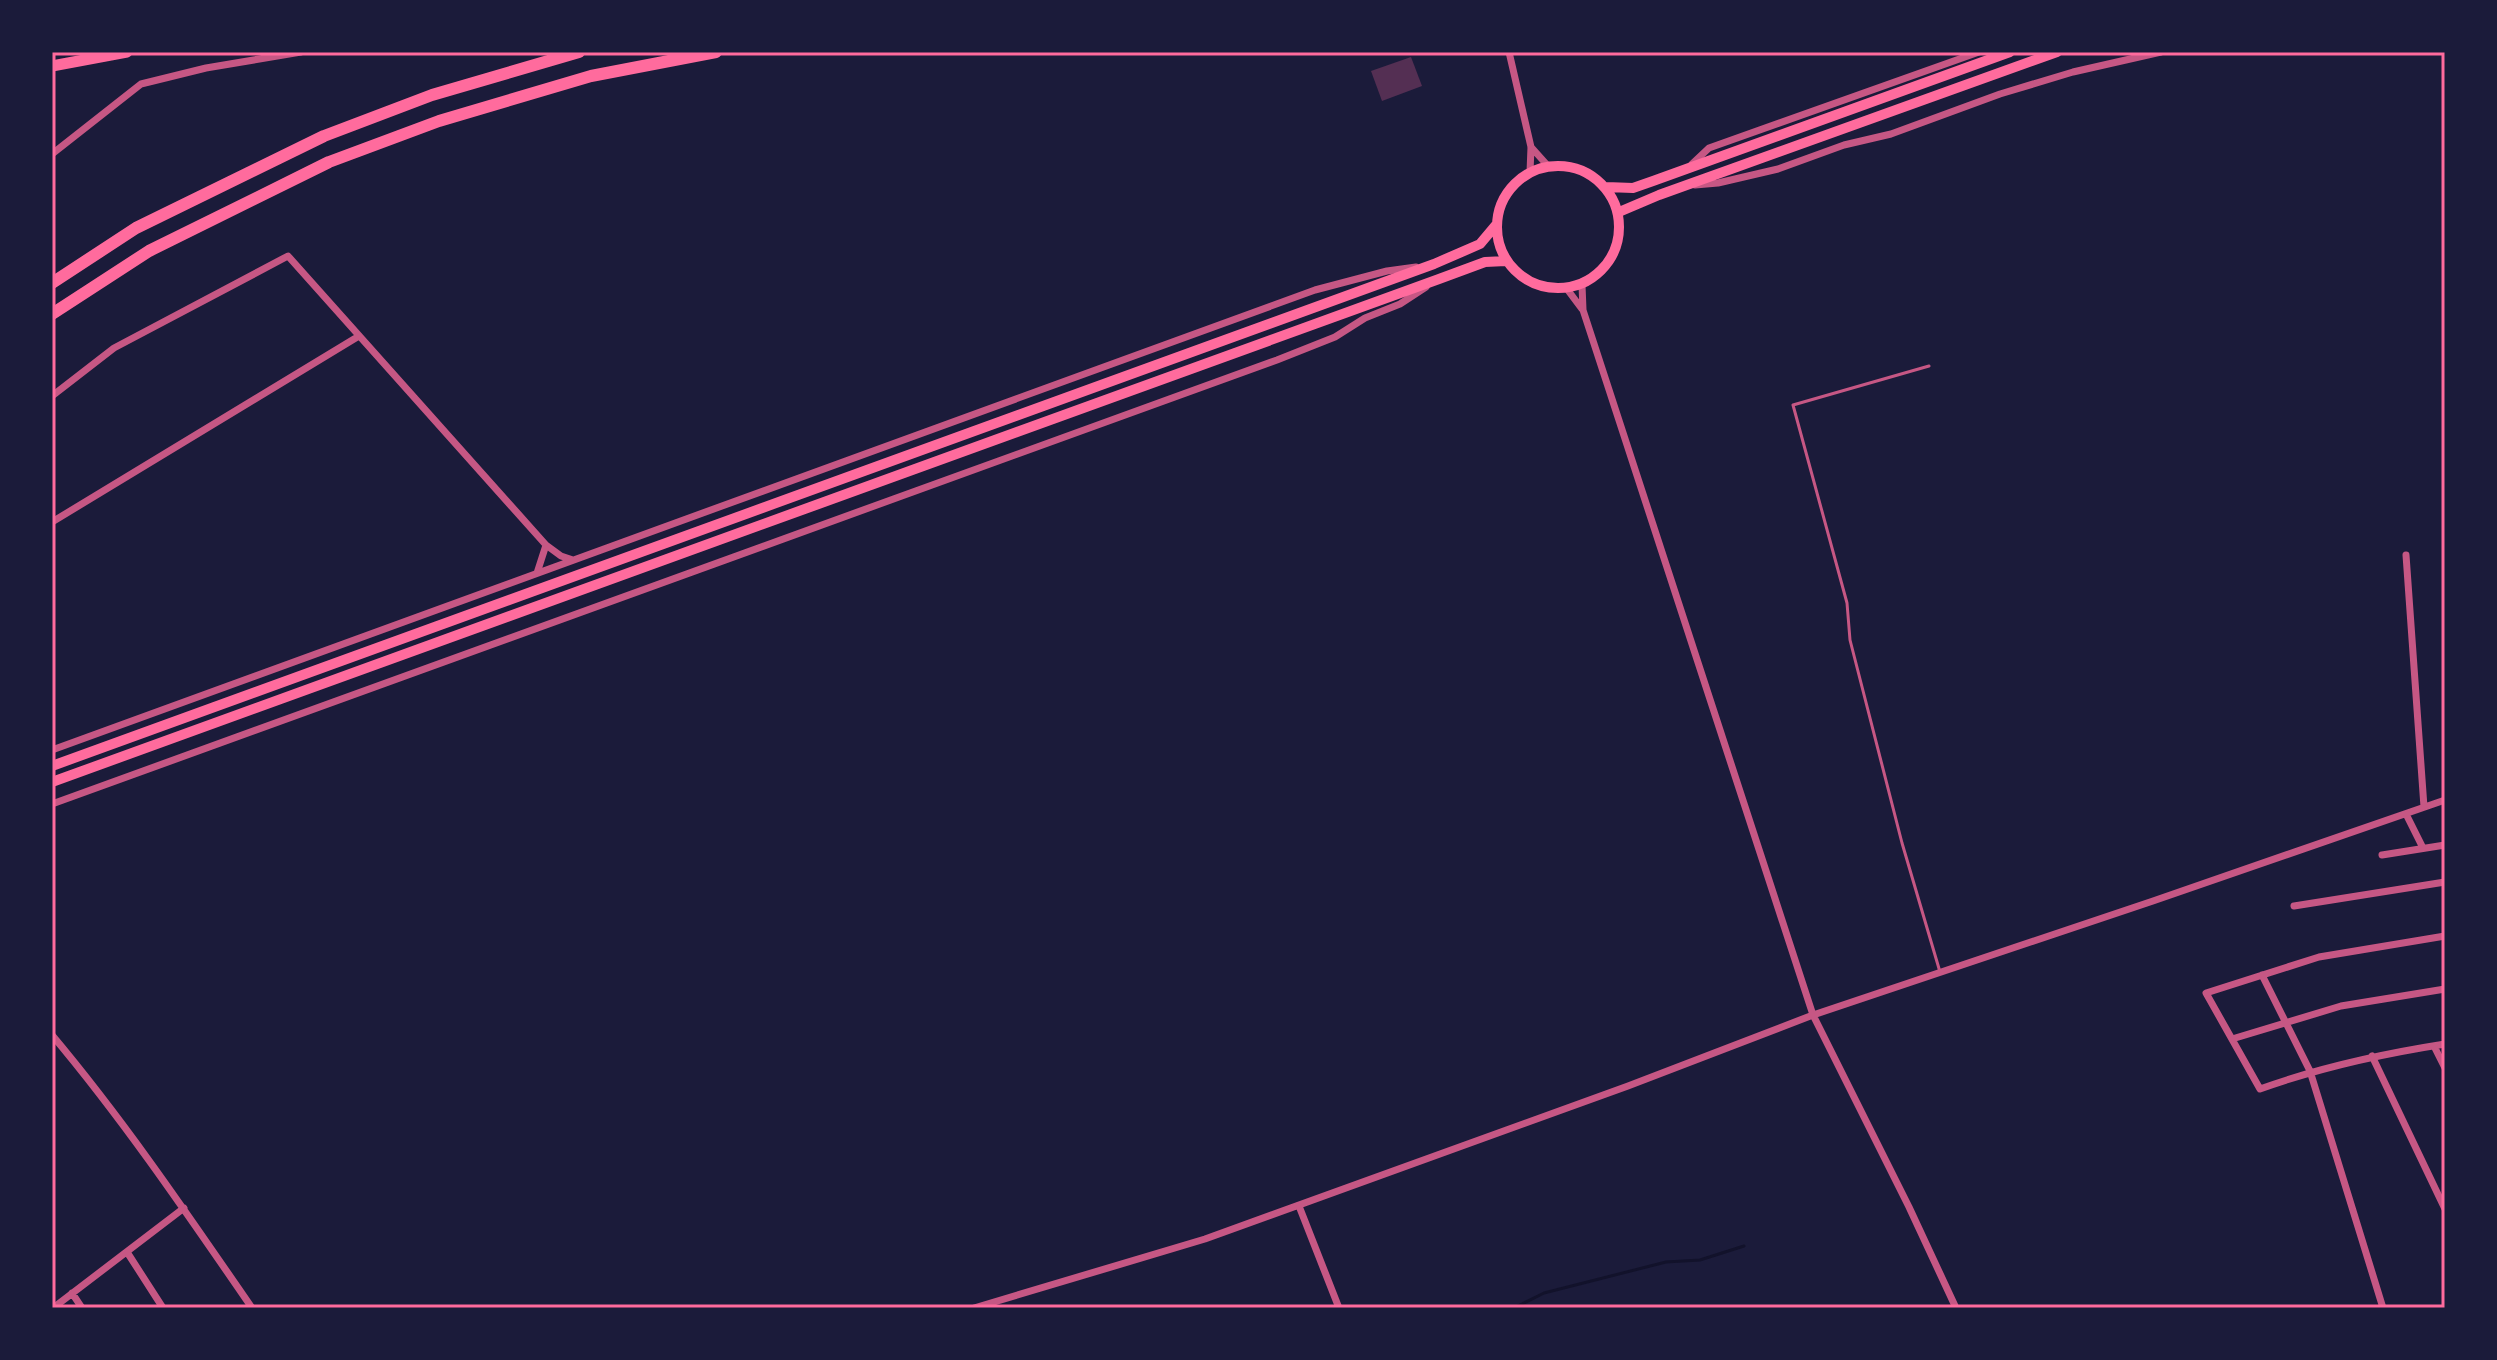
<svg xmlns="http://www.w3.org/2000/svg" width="2497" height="1360" font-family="'PT Sans',sans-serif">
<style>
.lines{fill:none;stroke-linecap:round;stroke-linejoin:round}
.stream{stroke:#12122b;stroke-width:3}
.building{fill:#542f53}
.service{stroke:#c65784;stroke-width:3}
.minor{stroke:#c65784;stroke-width:7}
.primary{stroke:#ff6b9d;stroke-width:10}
.trunk{stroke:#ff6b9d;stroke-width:11}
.motorway{stroke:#ff6b9d;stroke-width:12}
.neatline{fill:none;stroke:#ff6b9d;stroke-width:3}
</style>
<rect width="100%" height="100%" fill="#1b1b3a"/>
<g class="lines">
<path class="stream" d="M1514,1308L1544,1293L1666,1262L1700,1260L1744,1246"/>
</g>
<path class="building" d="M1411,57L1422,86L1382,101L1371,71Z"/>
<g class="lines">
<path class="service" d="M1929,366L1793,405L1847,603L1850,640L1902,843L1940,972"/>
<path class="minor" d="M1509,52L1531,147L1530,172
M1531,147L1548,166
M52,154L141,84L206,68L301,52
M1692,164L1709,148L1979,52
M1695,185L1718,183L1778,169L1844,145L1891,134L2000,94L2073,72L2161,52
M1582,285L1583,310L1813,1015L1909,1207L1956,1308
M1567,289L1582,309
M52,396L114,348L288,256L546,545L561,556L573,560
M52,522L359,336
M2406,555L2424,807
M537,573L546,545
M52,750L1315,290L1387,271L1416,267
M52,804L1277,360L1335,337L1365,318L1400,304L1426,287
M2406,814L2423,848
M2382,855L2445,845
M2294,906L2445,882
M2445,936L2319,957L2206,993L2260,1089C2321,1067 2381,1054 2445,1044
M2262,975L2310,1071L2383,1308
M52,1035C125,1122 188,1215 252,1308
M2232,1039L2341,1006L2445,989
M2434,1046L2445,1068
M2372,1056L2445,1209
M1299,1206L1339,1308
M127,1252L163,1308
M72,1293L82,1308
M53,1308L184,1208
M974,1308L1205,1239L1628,1086L1813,1015L2153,901L2445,800"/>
<path class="primary" d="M1497 227a61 61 0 1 1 122 0a61 61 0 1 1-122 0Z
M1606,187L1633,188L1653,181L2010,52
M1619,212L1659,195L2057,52
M52,766L1434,264L1480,244L1496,225
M52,782L1439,279L1485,262L1506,261"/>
<path class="trunk" d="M52,66L127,52"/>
<path class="motorway" d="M52,283L136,228L324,136L432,95L579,52
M52,314L149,251L329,162L439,121L591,76L716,52"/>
</g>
<rect width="2497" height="1360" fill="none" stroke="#1b1b3a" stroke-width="108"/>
<rect x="54" y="54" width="2389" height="1252" class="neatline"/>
</svg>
